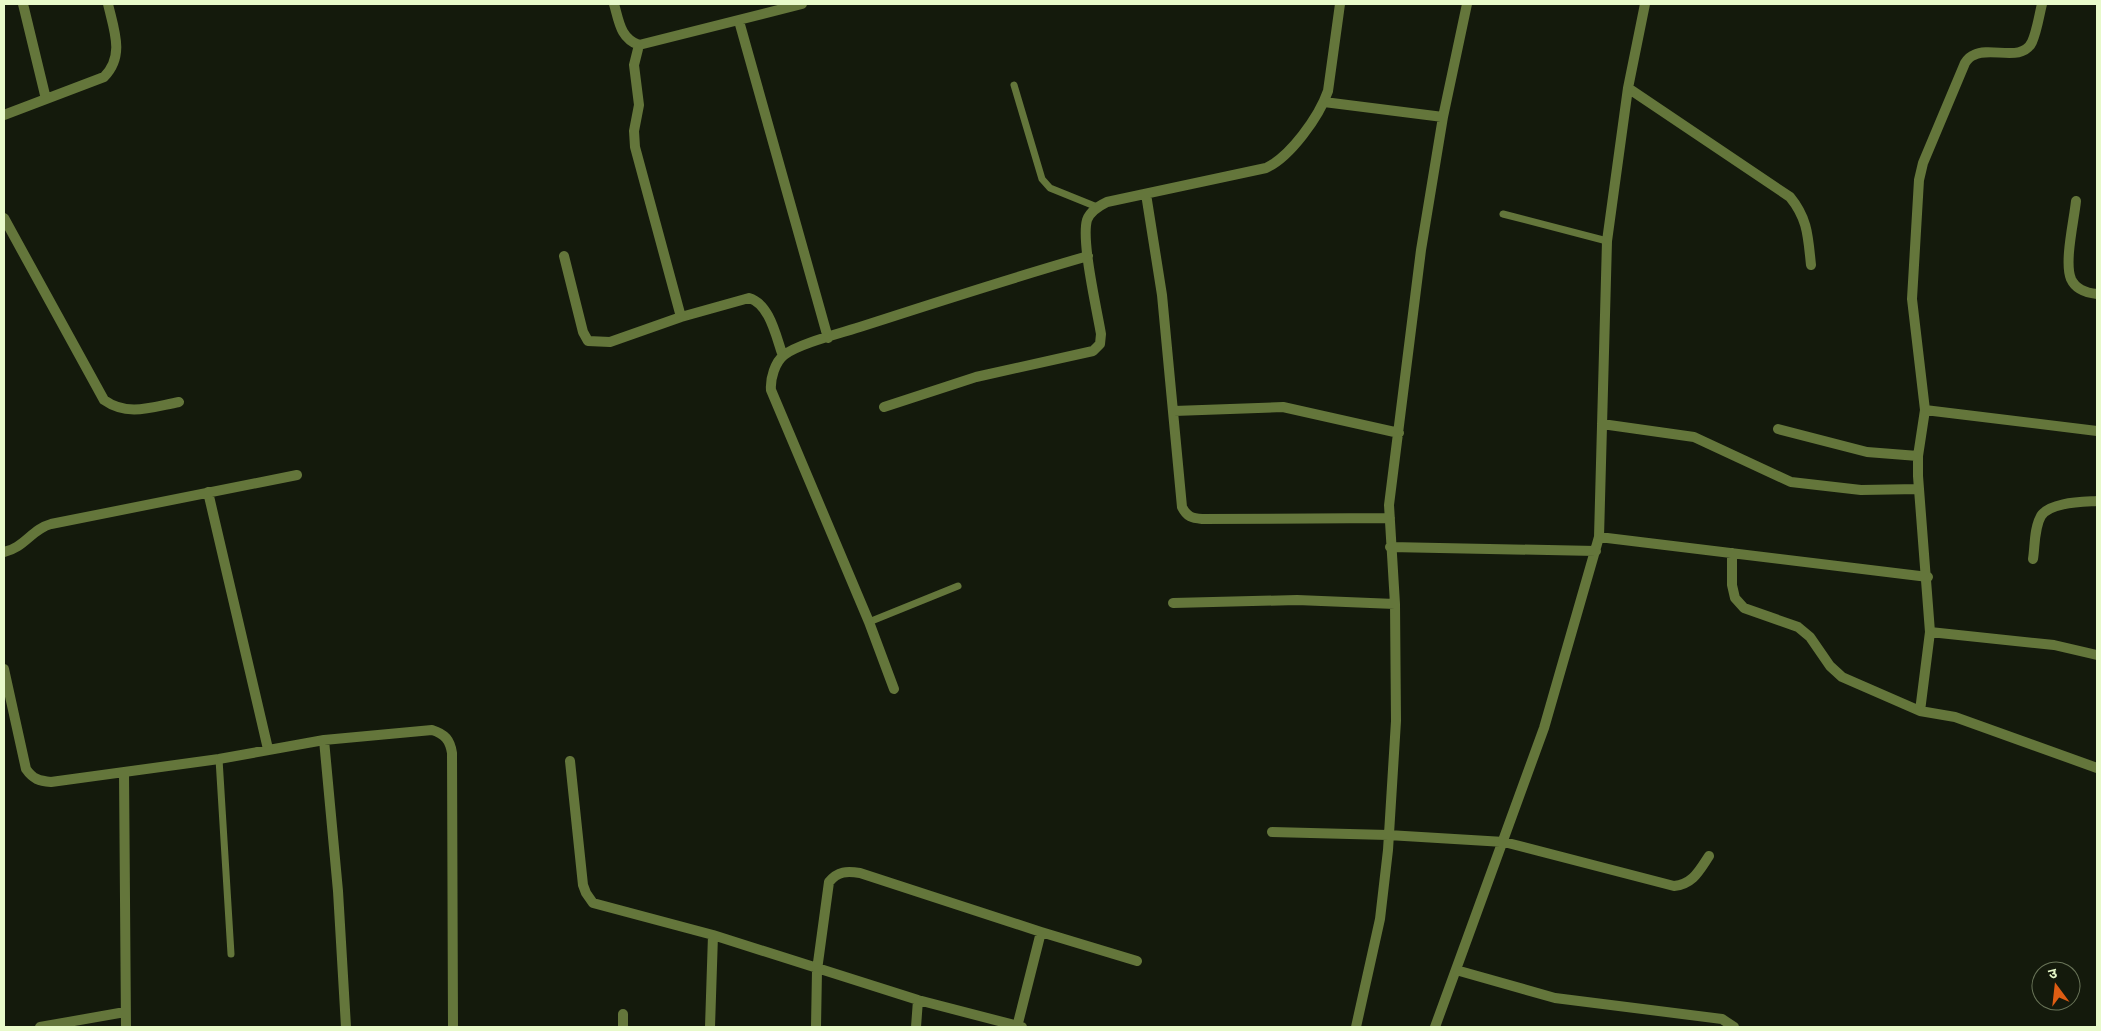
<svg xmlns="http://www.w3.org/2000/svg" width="2101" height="1031" font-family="Commissioner,'Noto Sans Devanagari',sans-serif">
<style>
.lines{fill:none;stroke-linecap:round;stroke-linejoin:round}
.service{stroke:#64763b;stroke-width:7}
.minor{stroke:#64763b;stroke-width:10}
</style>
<rect width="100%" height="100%" fill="#141a0c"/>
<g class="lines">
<path class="service" d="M1014,85L1042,179L1050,188L1097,207
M1503,214L1607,241
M869,622L958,586
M219,759L231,954"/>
<path class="minor" d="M23,4L46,99
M614,4C619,21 620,38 639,45L802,4
M739,21L828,338
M639,45L634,65L639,105L634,131L635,147L681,317
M1628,88L1790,197C1808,219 1808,237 1811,265
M1324,102L1443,117
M4,115L104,77C125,56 114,30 108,4
M1146,194L1162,295L1182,507C1187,517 1192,518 1202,519L1390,518
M2076,201C2074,221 2064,262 2071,279C2076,290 2087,293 2097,294
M4,218L104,400C128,417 152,407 179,402
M564,256L583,332L588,341L610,342L681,317L749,298C770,304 776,337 783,356
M884,407L976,377L1093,351L1100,344L1101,334C1097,310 1081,241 1087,220C1090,211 1099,206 1107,202L1266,168C1290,157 1319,117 1328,91L1340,4
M1925,410L2097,431
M1174,411L1283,407L1399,433
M1602,424L1694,437L1791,482L1861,490L1919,489
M1778,429L1867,452L1918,456
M208,492L268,749
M1599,537L1928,577
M1390,547L1596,551
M4,552C24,548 32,529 51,524L297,475
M1732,553V585L1735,598L1744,608L1798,627L1810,637L1830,666L1842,677L1920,711L1955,717L2097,768
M2033,559C2035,547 2034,528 2041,516C2050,502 2082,502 2097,501
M1173,603L1297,600L1395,604
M1930,632L2054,645L2097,655
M4,669L26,769C33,779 39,781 51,782L219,759L324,740L432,730C445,734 450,740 452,753L453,1027
M894,689L869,622L771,390C770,379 775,362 784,355C800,343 842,333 863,326C937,302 1012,278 1088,256
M1920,711L1930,632L1918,476V456L1925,410L1912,299L1919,180L1923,163L1965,63C1967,60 1971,56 1974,55C1991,46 2022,63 2032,42C2037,31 2039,16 2042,4
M324,740L338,891L346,1027
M570,761L583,885L586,893L593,903L713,935L918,1000L1022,1027
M124,772L126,1027
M1272,832L1388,835L1504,842L1674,886C1693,884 1699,871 1709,856
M1456,970L1555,998L1722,1019L1734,1027
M40,1027L125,1012
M623,1027V1014
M710,1027L713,935
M816,1027L817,970L829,882C838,871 847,871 860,873L1041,932L1137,961
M916,1027L918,1000
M1017,1027L1041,932
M1356,1027L1380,919L1388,850L1396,721L1395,604L1389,505L1421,250L1443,117L1467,4
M1435,1027L1544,728L1599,537L1607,241L1628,88L1645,4"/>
</g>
<rect width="2101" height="1031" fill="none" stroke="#e8faca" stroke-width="10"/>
<g transform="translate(2056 986) rotate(345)"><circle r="24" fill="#141a0c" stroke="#697458"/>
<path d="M0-4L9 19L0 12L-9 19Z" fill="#de5d13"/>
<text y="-8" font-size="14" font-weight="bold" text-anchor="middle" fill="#e8faca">उ</text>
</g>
</svg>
